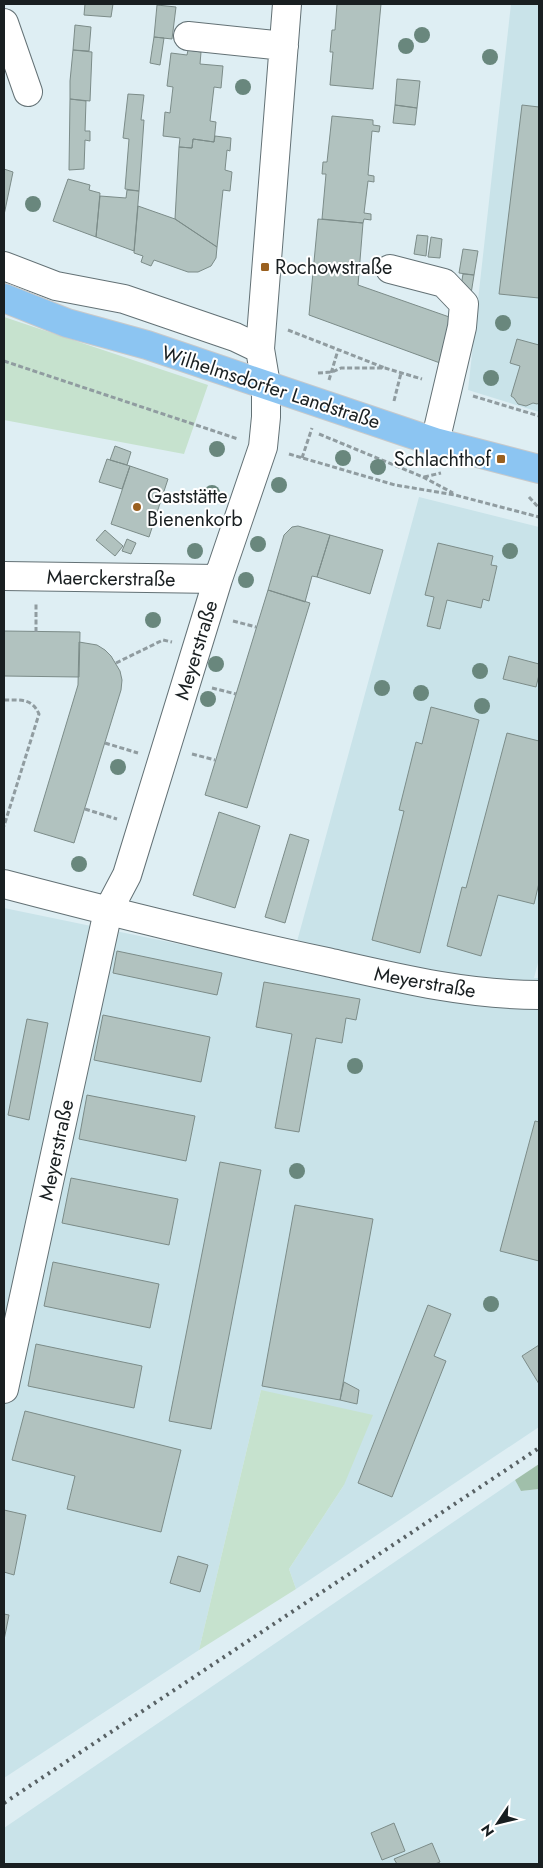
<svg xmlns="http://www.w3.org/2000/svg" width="543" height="1868" font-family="Jost,sans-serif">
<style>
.built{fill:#c9e3e9}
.green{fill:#c6e2ce}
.forest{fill:#a0bfaa}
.building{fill:#b1c2bf;stroke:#7c8c89}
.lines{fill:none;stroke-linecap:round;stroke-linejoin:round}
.minor-casing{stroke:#637175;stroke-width:30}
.major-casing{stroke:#c8c9ca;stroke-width:30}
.path{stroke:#909ca0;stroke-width:3;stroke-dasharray:5 2.5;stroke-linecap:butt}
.minor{stroke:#fff;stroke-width:28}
.major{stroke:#8cc5f2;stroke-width:28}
.rail{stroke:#586164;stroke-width:4;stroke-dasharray:2.5 5;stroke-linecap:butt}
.tree{fill:#69877d}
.poi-dot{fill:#9a601f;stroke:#fff;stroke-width:2}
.labels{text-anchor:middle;stroke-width:4;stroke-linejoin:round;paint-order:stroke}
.poi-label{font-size:20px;fill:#191f21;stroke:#fff;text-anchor:start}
.street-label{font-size:20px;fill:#191f21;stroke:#fff}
</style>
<rect width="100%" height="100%" fill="#deeef3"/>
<path class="built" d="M511,4H539V412L468,390Z
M419,497L539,527V959L534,978H539V1427L296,1589L289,1569L344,1485L261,1390L199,1650L4,1778V908L290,967Z
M515,1480L521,1491L539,1489V1864H4V1828Z"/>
<path class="green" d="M4,317L208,385L184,454L4,420Z
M261,1390L373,1415L344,1485L289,1569L296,1589L199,1650Z"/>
<path class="forest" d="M539,1464V1489L521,1491L515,1480Z"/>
<path class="building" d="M85,4H113L111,17L84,15Z
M337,4H381L373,89L330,85L333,52H330L332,30H335Z
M157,5L176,7L172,39L154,37Z
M75,25L91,27L89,51L73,50Z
M154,37L164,38L160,65L150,63Z
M73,50L92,52L90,101L70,99V81Z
M188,50L201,52L200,64L223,66L221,88L214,87L210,121L216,122L214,142L193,139L192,148L179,147L180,138L163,136L165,112L170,113L173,87L167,86L171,53L187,55Z
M397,79L420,81L417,108L395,105Z
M128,94L144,95L141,120H144L139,191L125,189L129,139L123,138Z
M70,99L86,101L85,131H90V141L85,140L84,169L69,170Z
M395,105L417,108L415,125L393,123Z
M522,105L539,107V298L499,294Z
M332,116L373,120V125L380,126L379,132L372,131L368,175L374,176V182L368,181L364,213L371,214V220L364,219L363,223L322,219L326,174H322L323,162H327Z
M215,136L231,138L230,151L227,150L225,170L232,172L230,191L223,190L217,247L175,219L179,147L192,148L193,139L214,142Z
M4,169L13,172L4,215Z
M68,179L90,185L89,190L100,193L96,237L53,221Z
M127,190L139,191L134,251L96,237L100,196L126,198Z
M138,206L175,219L217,247L216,258L211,266L198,272H188L154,260L151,266L141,262L143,256L134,253Z
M318,219L363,223L358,285L455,319L440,363L309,315Z
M417,235L428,236L426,256L414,254Z
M431,237L442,239L440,258L428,257Z
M463,249L478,251L474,275L459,273Z
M463,274L474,275L471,294L460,292Z
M517,339L539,345V403L537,404L533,403L526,406L518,404L514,398L511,396L520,366L510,363Z
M115,446L131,452L127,465L110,460Z
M107,459L130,466L122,489L99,482Z
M130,466L168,479L149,537L111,524Z
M298,526L330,535L317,577L312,576L305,602L268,590L284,535L292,527Z
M105,530L123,546L115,556L96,540Z
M330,535L383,550L370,594L317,577Z
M127,539L136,543L131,554L122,551Z
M438,543L493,556L491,565L497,566L489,601L483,599L481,608L447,600L440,629L427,626L434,597L425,595Z
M268,590L310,603L247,808L205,795Z
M4,631L80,632L79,677L4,676Z
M79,642L97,645L105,650L111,656L120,671L122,680L121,690L74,843L34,831L78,685Z
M509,656L539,664V675L536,687L503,679Z
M431,707L479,720L420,953L372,940L404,811L399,810L416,742L422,744Z
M507,733L539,741V883L534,904L498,895L481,956L447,946L462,887L466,888Z
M219,812L260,826L235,908L193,895Z
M290,834L309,840L285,923L265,917Z
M117,951L222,973L217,995L113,973Z
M264,982L360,999L356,1020L346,1018L342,1043L316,1038L299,1132L275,1128L292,1034L256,1027Z
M103,1015L210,1037L201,1082L94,1060Z
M27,1019L48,1023L29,1120L8,1115Z
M87,1095L195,1116L186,1161L79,1139Z
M535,1121L539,1122V1261L500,1251Z
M220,1162L261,1170L211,1429L169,1421Z
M71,1178L178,1199L169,1245L62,1223Z
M295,1205L373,1219L340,1400L262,1386Z
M53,1262L159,1284L150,1328L44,1306Z
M428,1305L451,1314L434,1356L446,1361L392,1497L358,1483Z
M36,1344L142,1366L134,1408L28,1386Z
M539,1345V1384L522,1356Z
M344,1382L359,1390L357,1404L340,1400Z
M25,1411L181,1450L161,1532L67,1509L75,1476L12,1460Z
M4,1510L26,1515L14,1575L4,1572Z
M178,1556L208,1565L200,1592L170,1583Z
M4,1614L9,1615L4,1640Z
M394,1823L405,1851L382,1860L371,1833Z
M432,1843L440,1862L435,1864H397L394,1859Z"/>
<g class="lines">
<defs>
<path id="minor" d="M4,23L28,92
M188,36L284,46
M4,266L56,286L124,299L235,337L260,349
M390,269L444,283L464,304L462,327L435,442
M4,576L218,579
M4,884C111,912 219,939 327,962C397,978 467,995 539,995
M4,1389L108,911L127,875L218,579L263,447L266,417V385L260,349L287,4"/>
<path id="major" d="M4,298L67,323L147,345L435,442L539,469"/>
</defs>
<use href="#minor" class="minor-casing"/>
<use href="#major" class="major-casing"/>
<path class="path" d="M288,330L385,368
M4,361L238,439
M318,373L332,372L341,368H385L422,379
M329,380L338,350
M473,396L539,416
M394,401L401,373
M319,434L423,477L453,493
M289,454L395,485L455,495L539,517
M302,458L312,428
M424,477L441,473
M529,497L539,508
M233,621L256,627
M36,632V602
M116,663L163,640L172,642
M212,688L236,694
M4,700C20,700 32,698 39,714L4,826
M105,743L138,753
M192,754L215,760
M85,809L117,819"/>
<use href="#minor" class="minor"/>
<use href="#major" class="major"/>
<path class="rail" d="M4,1803L539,1448"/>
</g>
<g class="tree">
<circle cx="422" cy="35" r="8"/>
<circle cx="406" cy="46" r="8"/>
<circle cx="490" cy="57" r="8"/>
<circle cx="243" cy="87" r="8"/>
<circle cx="33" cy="204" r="8"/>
<circle cx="503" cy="323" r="8"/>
<circle cx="491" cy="378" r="8"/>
<circle cx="217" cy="449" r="8"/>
<circle cx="343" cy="458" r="8"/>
<circle cx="378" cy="467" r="8"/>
<circle cx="279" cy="485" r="8"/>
<circle cx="212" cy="493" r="8"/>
<circle cx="258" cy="544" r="8"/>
<circle cx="195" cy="551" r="8"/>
<circle cx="510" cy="551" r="8"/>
<circle cx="246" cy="580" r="8"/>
<circle cx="153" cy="620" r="8"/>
<circle cx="216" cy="664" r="8"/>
<circle cx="480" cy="671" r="8"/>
<circle cx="382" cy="688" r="8"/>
<circle cx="421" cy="693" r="8"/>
<circle cx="208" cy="699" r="8"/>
<circle cx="482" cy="706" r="8"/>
<circle cx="118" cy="767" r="8"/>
<circle cx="79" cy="864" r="8"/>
<circle cx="355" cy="1066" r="8"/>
<circle cx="297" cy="1171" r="8"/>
<circle cx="491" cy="1304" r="8"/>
</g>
<g class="poi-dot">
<rect x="260" y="262" width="10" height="10" rx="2.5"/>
<rect x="496" y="454" width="10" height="10" rx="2.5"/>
<circle cx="137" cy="507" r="5"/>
</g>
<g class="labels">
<g class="poi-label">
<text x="275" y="274">Rochowstraße</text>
<text x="491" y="466" text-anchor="end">Schlachthof</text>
<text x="147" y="503">Gaststätte<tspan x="147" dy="23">Bienenkorb</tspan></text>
</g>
<g class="street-label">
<text transform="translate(271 387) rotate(18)" y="7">Wilhelmsdorfer Landstraße</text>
<text transform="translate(111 578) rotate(1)" y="7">Maerckerstraße</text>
<text transform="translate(196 650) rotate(-73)" y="7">Meyerstraße</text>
<text transform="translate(425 982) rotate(10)" y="7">Meyerstraße</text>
<text transform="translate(56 1150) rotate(-78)" y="7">Meyerstraße</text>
</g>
</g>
<rect width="543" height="1868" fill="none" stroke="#191f21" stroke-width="10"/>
<g transform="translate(498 1823) rotate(235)" stroke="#ffffff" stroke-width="4" paint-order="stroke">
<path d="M0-4L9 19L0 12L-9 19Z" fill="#191f21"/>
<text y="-8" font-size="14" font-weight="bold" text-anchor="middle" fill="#191f21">N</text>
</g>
</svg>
